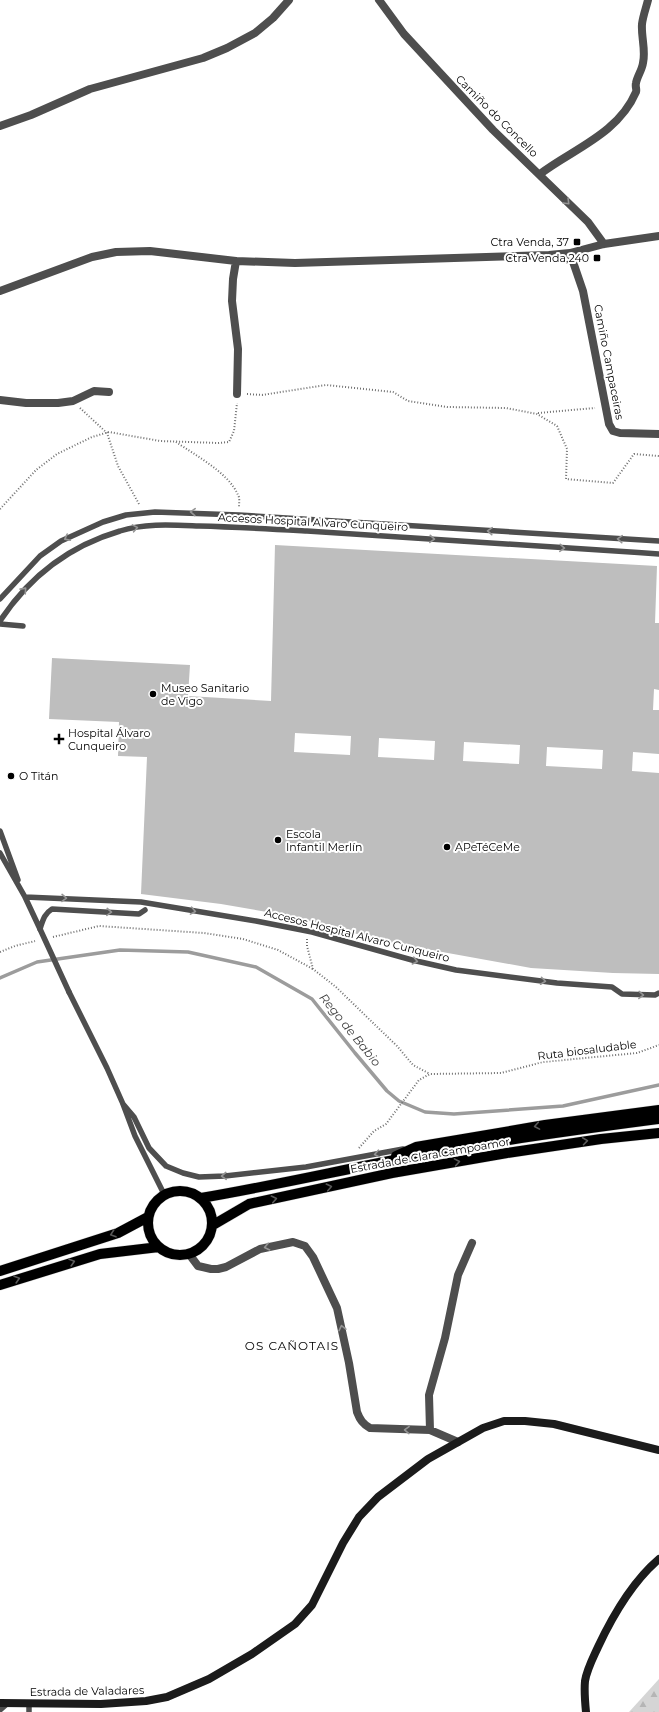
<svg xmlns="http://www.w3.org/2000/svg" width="659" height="1712" font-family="Montserrat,sans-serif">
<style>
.forest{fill:url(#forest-firs)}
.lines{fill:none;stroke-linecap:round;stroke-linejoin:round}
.stream{stroke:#9c9c9c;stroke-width:3.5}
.building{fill:#bebebe;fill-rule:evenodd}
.primary-casing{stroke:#dbdbdb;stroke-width:11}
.path{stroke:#707070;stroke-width:2;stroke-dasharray:1 2;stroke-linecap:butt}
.lane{stroke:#4e4e4e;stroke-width:5.5}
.street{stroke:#4e4e4e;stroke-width:8}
.secondary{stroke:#1b1b1b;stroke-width:8}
.primary{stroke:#000;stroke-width:10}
.lane-bridge{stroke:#4e4e4e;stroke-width:5.5}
.oneway{stroke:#959595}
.oneway2{stroke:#595959}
.poi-dot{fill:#000;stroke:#fff;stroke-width:1.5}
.labels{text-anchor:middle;stroke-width:4;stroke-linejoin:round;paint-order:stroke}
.street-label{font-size:11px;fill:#000;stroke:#fff}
.poi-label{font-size:11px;fill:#000;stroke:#fff;text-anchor:start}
.water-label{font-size:12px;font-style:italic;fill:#3d3d3d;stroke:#fff}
.neighbourhood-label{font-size:12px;letter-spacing:1px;fill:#000;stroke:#fff}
</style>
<defs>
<pattern id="forest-firs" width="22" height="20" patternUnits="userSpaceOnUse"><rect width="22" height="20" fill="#d5d5d5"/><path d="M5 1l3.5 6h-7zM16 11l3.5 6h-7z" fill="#b5b5b5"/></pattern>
</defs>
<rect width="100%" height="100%" fill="#fff"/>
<path class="forest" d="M659,1679V1712H629Z"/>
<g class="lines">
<path class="stream" d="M0,978L37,962L120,950L188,952L256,967L312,999L355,1053L387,1091L399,1101L425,1112L454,1114L563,1106L659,1085"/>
</g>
<path class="building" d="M275,545L657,566L655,623H659V690L654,689L653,710H659V754L633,752L632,771L659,773V974L613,973L531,968L387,942L290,916L221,904L141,894L147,757L118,756L119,722L49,719L52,658L190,665L188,696L271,701ZM295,733L351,736L350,755L294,752ZM379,738L435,741L434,760L378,757ZM464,742L520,745L519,764L463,761ZM547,747L603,750L602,769L546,766Z"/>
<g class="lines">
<defs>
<path id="primary" d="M396,1156L416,1147L545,1125L659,1110
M148 1223a32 32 0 1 1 64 0a32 32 0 1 1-64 0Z
M201,1198C278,1185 354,1167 431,1153C506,1139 583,1129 659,1119
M213,1225L249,1204L392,1173L507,1153L601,1139L659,1133
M0,1271L118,1233L148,1217
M0,1285L100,1254L159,1247"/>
</defs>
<use href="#primary" class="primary-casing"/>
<path class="path" d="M247,394L262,395L326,385L393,392L408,401L447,407L506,408L537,414L557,426L567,449L566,479L613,483L634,454L659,456
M80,408L107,433L118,466L139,504
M538,413L595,408
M176,442C195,455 229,473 238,495C240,498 239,503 239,507
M0,509L36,470L57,454L92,437L109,432L160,441L218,443L229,442L234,431L237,403
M53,937L99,926L204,933L243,939L278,950L313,969
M307,939V946L313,969L336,987L370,1020L397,1046L413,1065L430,1074
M0,952L15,946L35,941
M359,1148L374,1131L386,1124L419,1080L430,1074L501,1073L543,1062L637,1053L659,1045"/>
<path class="lane" d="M0,599L40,556L61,541L103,522L126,515L155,512L239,515L659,541
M0,621C29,577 69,546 120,531C145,523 173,525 199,526C236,527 271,529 307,531C425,539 542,546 659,554
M0,624L23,626
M0,831L18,880
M0,853L25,897L40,929
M25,897L141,902L256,921L312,932L412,960L456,970L557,983L612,987L622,994L655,995L659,993
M40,929C43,920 44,914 52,909L139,914L145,910
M69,992L107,1068L123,1104L135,1136L164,1194
M123,1104L134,1117L149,1148L166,1166L183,1173L199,1177L225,1176L306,1167L403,1149
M0,1710L8,1703
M29,1712V1703"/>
<path class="street" d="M379,0L404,34L493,130L588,222L604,244
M0,126L31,115L90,89L203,58L227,48L255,33L273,18L289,0
M540,174C573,149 618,134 636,92C637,89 635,87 636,83C637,77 642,70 643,63C646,50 641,37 642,24C643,16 646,8 648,0
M570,253L583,291L609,424L613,431L620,433L659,434
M236,261L233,279L232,301L238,349L237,394
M0,291L92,257L116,252L150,251L236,261L295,263L549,255L570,253L604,244L659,236
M0,400L26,403H58L73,401L94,391L109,392
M189,1254L198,1266L211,1269H218L226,1267L260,1249L293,1242L305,1246L313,1257L337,1308L349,1363L357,1412C360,1420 363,1424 370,1428L430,1430L458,1442
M430,1430L429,1395L445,1338L458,1275L472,1243"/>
<path class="secondary" d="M0,1703L101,1704L146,1701L167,1697L209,1679L252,1654L295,1624L312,1605L343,1543L359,1517L378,1497L428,1459L483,1428L504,1421H525L554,1424L659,1450
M586,1712C585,1702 584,1692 585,1681C587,1669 593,1658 598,1647C613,1615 632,1582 659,1559"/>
<use href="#primary" class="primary"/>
<path class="lane-bridge" d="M40,929L69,992"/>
</g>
<defs><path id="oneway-chevron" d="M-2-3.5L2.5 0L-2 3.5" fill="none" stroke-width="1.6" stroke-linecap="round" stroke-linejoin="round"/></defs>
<g class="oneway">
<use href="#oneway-chevron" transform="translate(567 202) rotate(45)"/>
<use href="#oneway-chevron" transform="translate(193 512) rotate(-177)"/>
<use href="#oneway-chevron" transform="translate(135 528) rotate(-10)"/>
<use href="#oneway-chevron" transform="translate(490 531) rotate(-176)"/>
<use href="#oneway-chevron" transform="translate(67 538) rotate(153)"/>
<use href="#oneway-chevron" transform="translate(432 539) rotate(4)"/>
<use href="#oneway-chevron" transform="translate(620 539) rotate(-176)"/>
<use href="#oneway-chevron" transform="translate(562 548) rotate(4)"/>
<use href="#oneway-chevron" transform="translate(24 590) rotate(-48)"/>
<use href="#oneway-chevron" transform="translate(64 898) rotate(1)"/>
<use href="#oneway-chevron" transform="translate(193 911) rotate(10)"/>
<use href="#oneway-chevron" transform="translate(109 912) rotate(3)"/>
<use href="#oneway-chevron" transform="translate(415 961) rotate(13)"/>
<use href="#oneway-chevron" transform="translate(543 981) rotate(7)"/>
<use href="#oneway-chevron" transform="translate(641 995) rotate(2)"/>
<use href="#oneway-chevron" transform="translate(377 1154) rotate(170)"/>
<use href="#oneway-chevron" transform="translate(224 1176) rotate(177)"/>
<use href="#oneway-chevron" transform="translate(267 1247) rotate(167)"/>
<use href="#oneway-chevron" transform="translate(342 1328) rotate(-103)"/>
<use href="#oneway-chevron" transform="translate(407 1430) rotate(-179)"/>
</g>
<g class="oneway2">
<use href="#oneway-chevron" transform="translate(537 1126) rotate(170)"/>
<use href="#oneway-chevron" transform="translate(585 1141) rotate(-8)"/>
<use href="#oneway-chevron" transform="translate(457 1162) rotate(-10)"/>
<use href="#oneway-chevron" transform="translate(329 1187) rotate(-12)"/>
<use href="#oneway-chevron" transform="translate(274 1199) rotate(-12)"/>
<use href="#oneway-chevron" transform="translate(113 1234) rotate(161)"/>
<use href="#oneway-chevron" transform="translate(72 1262) rotate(-17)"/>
<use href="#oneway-chevron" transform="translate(17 1279) rotate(-17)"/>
</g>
<g class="poi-dot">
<rect x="573" y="238" width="8" height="8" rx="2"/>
<rect x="593" y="254" width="8" height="8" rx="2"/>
<circle cx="153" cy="694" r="4"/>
<path d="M57 733h4v4h4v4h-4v4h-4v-4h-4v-4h4z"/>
<circle cx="11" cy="776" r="4"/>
<circle cx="278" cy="840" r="4"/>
<circle cx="447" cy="847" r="4"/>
</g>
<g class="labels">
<g class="street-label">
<text transform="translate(497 116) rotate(45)" y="4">Camiño do Concello</text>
<text transform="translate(609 362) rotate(79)" y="4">Camiño Campaceiras</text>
<text transform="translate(313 522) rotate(3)" y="4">Accesos Hospital Alvaro Cunqueiro</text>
<text transform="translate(357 935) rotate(14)" y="4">Accesos Hospital Alvaro Cunqueiro</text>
<text transform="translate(587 1050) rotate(-7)" y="4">Ruta biosaludable</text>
<text transform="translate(430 1155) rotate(-10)" y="4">Estrada de Clara Campoamor</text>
<text transform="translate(87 1691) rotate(-1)" y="4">Estrada de Valadares</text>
</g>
<g class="poi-label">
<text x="569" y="246" text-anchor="end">Ctra Venda, 37</text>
<text x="589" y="262" text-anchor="end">Ctra Venda,240</text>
<text x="161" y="692">Museo Sanitario<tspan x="161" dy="13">de Vigo</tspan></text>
<text x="68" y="737">Hospital Álvaro<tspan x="68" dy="13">Cunqueiro</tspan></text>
<text x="19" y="780">O Titán</text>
<text x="286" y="838">Escola<tspan x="286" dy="13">Infantil Merlín</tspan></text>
<text x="455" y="851">APeTéCeMe</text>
</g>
<g class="water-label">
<text transform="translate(350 1030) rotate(51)" y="4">Rego de Babio</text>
</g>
<g class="neighbourhood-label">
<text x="292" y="1350">OS CAÑOTAIS</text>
</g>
</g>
</svg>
